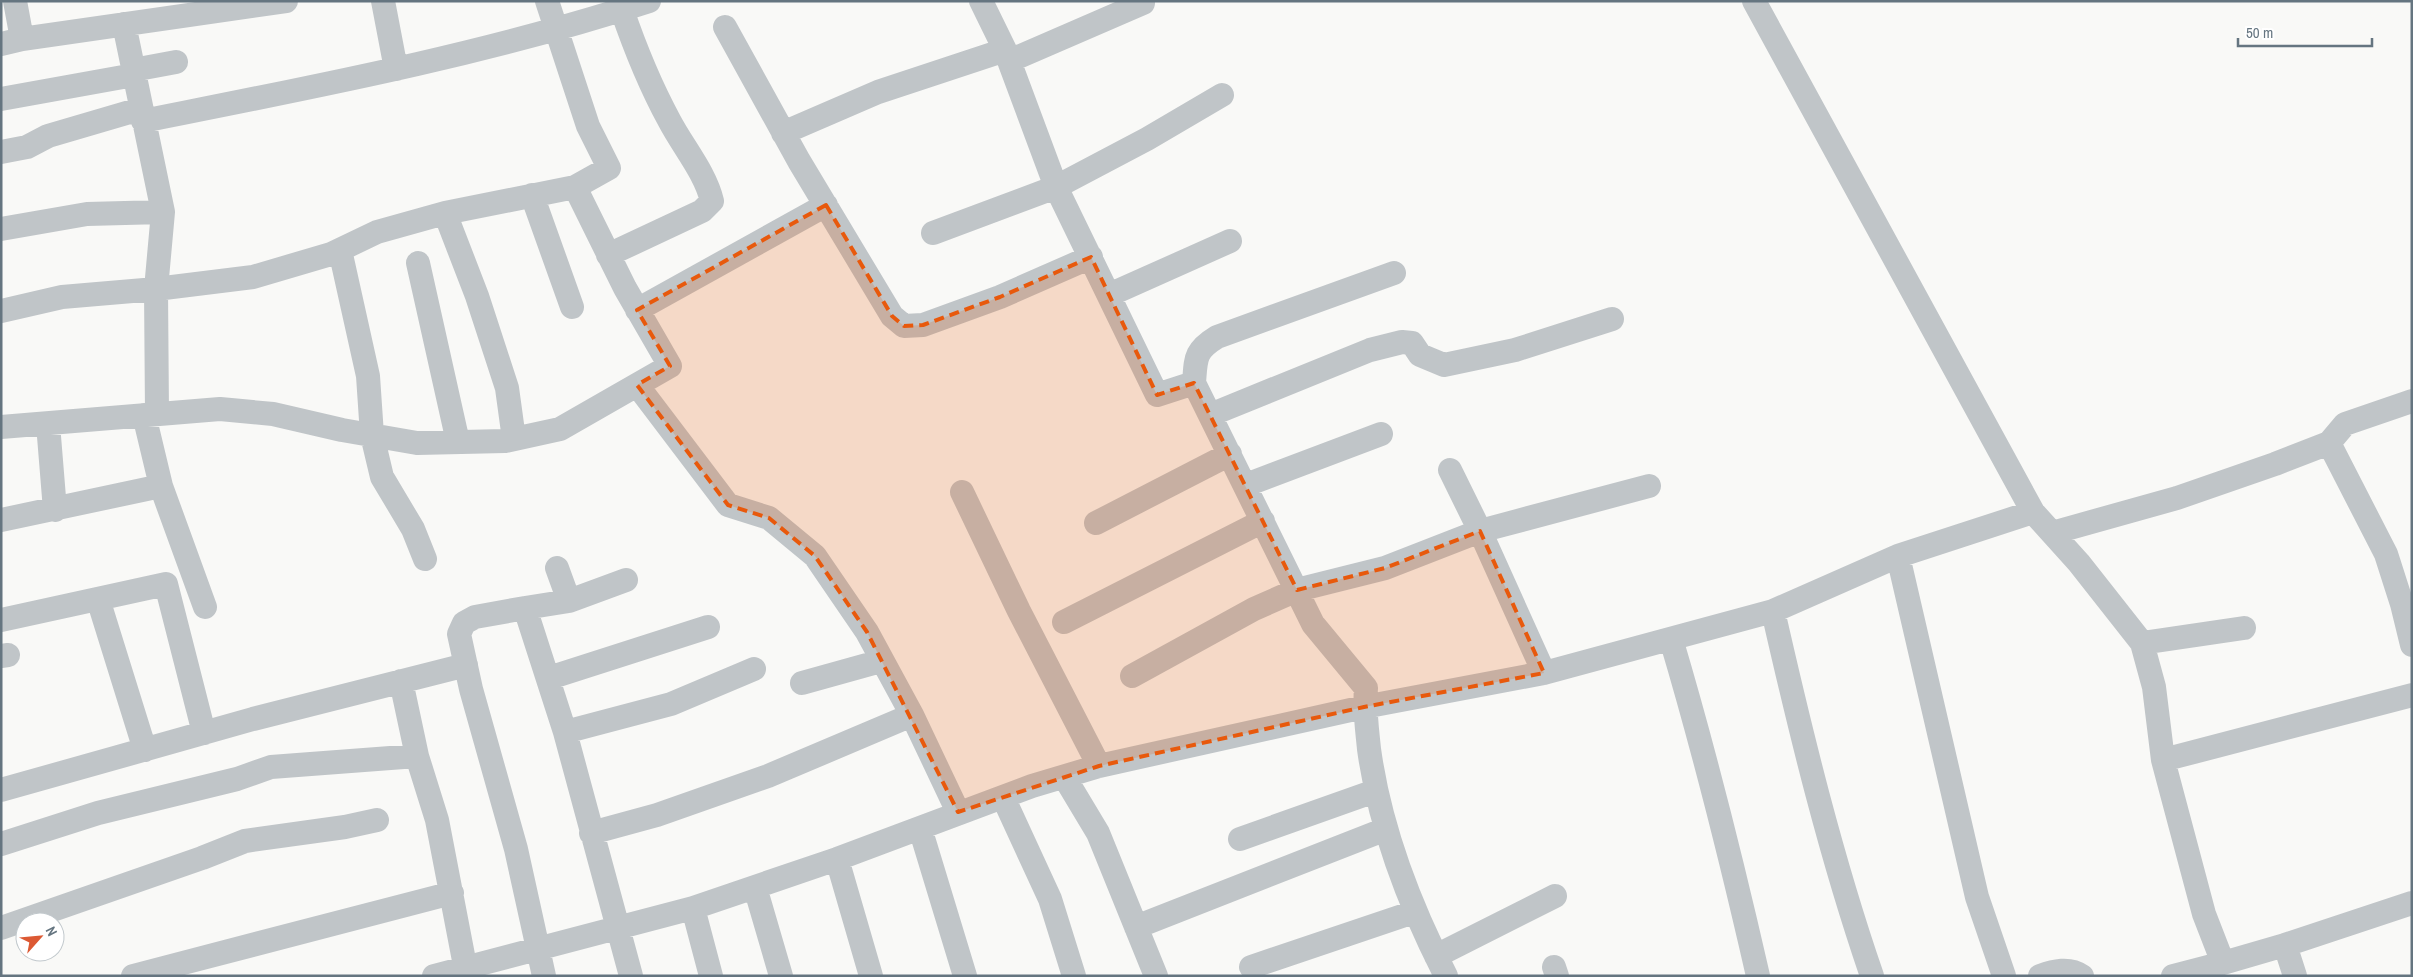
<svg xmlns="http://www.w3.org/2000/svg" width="2413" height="977" font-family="'Archivo Narrow',sans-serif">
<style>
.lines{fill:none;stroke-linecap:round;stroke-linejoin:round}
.minor{stroke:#c0c5c8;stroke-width:24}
.marked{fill:#e8590c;fill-opacity:0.2;stroke:#e8590c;stroke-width:4;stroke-dasharray:10 6;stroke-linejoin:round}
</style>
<rect width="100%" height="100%" fill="#f9f9f7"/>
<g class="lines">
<path class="minor" d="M15,1L22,39
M383,1L396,69
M981,1L1005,50L1056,187L1157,395L1194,383L1313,624L1366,688C1364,709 1367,728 1369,749C1380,829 1409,904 1446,976
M1754,1L2033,512L2079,563L2142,643L2154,687L2163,760L2204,914L2223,963L2285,945L2295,976
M124,24L163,212L156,289L157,414
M725,27L799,161L892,316L904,326L923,325L1000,297L1091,257
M1,44L22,39L286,1
M1009,61L1143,3
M133,70L176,62
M1,99L134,75
M143,121C313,87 483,55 649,1
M783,133L878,92L1005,50
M1,152L27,147L48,136L140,109
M532,195L572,307
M445,213L477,296L507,388L514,439
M1,229L87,214L163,212
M933,233L1056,187L1147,139L1222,95
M340,250L368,376L372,435L382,477L413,529L425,559
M608,255L702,211L712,201C705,172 683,147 669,120C650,85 635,48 622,10
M418,263L458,442
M1109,295L1230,241
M637,310L826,205
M1,311L62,297L156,289L253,277L331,254L377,232L445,213L575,187
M1194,383C1196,359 1194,351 1217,337L1394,273
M637,385L728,505L769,518L815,556L867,632L912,715L958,812
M144,415L161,486L205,607
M1210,415L1370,350L1402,342L1412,343L1420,355L1444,365L1515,350L1612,319
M48,424L55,510
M1,427L220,409L273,414L342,430L417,443L505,441L560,429L670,366L625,288L575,187L609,168L588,126L547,1
M2329,443L2386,554L2402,604L2412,645
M1450,470L1480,531L1544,673
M1246,485L1381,434
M962,492L1019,611L1099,766
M1,520L161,486
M1096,523L1230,454
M2052,533L2177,498L2275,464L2329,443L2345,424L2412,401
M1898,556L1977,897L2004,976
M557,568L569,601
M626,580L569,601L525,608L565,732L631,976
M98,599L145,750
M525,608L475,617L464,623L459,634L471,689L516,849L544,976
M1773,611C1801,734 1831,857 1872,976
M1,620L166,584L204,733
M1064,622L1263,521
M1671,639C1704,750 1732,862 1758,976
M2142,643L2244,628
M1,656L8,655
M1132,676L1254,609L1297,590L1385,568L1480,531L1649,486
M549,678L708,627
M401,681L417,756L437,820L467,976
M802,683L881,661
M565,732L671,704L754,669
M2163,760L2412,695
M1065,778L1098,833L1156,976
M1,790L253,719L466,665
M1003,797L1050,899L1074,976
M920,828L965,976
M591,833L657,815L768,776L912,715
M1240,839L1375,791
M1,844L98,813L237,779L271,767L417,756
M837,859L871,976
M755,887L781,976
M693,908L711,976
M1136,927L1386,829
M1,928L202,858L245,841L345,827L377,820
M2285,945L2412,903
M1436,956L1555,896
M1251,967L1414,912
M1554,967L1557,976
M133,976L452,893
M434,976L693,908L837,859L1032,786L1099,766L1364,707L1544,673L1773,611L1898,556L2033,512
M2040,976C2054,971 2069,967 2082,976
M2173,976L2223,963"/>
</g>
<path class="marked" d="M826,205L892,316L904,326L923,325L1000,297L1091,257L1157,395L1194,383L1297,590L1385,568L1480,531L1544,673L1364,707L1099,766L958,812L867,632L815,556L769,518L728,505L637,385L670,366L637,310Z"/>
<rect width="2413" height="977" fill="none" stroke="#657580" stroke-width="5"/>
<g transform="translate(40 937) rotate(63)"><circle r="24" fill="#ffffff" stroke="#c1c8cc"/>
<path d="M0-4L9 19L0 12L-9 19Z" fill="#dc5933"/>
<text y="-8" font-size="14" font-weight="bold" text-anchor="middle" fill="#657580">N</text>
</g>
<path d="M2238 38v8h134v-8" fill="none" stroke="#657580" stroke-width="2.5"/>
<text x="2246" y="38" font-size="15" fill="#657580" stroke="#ffffff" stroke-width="4" paint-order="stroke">50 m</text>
</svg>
